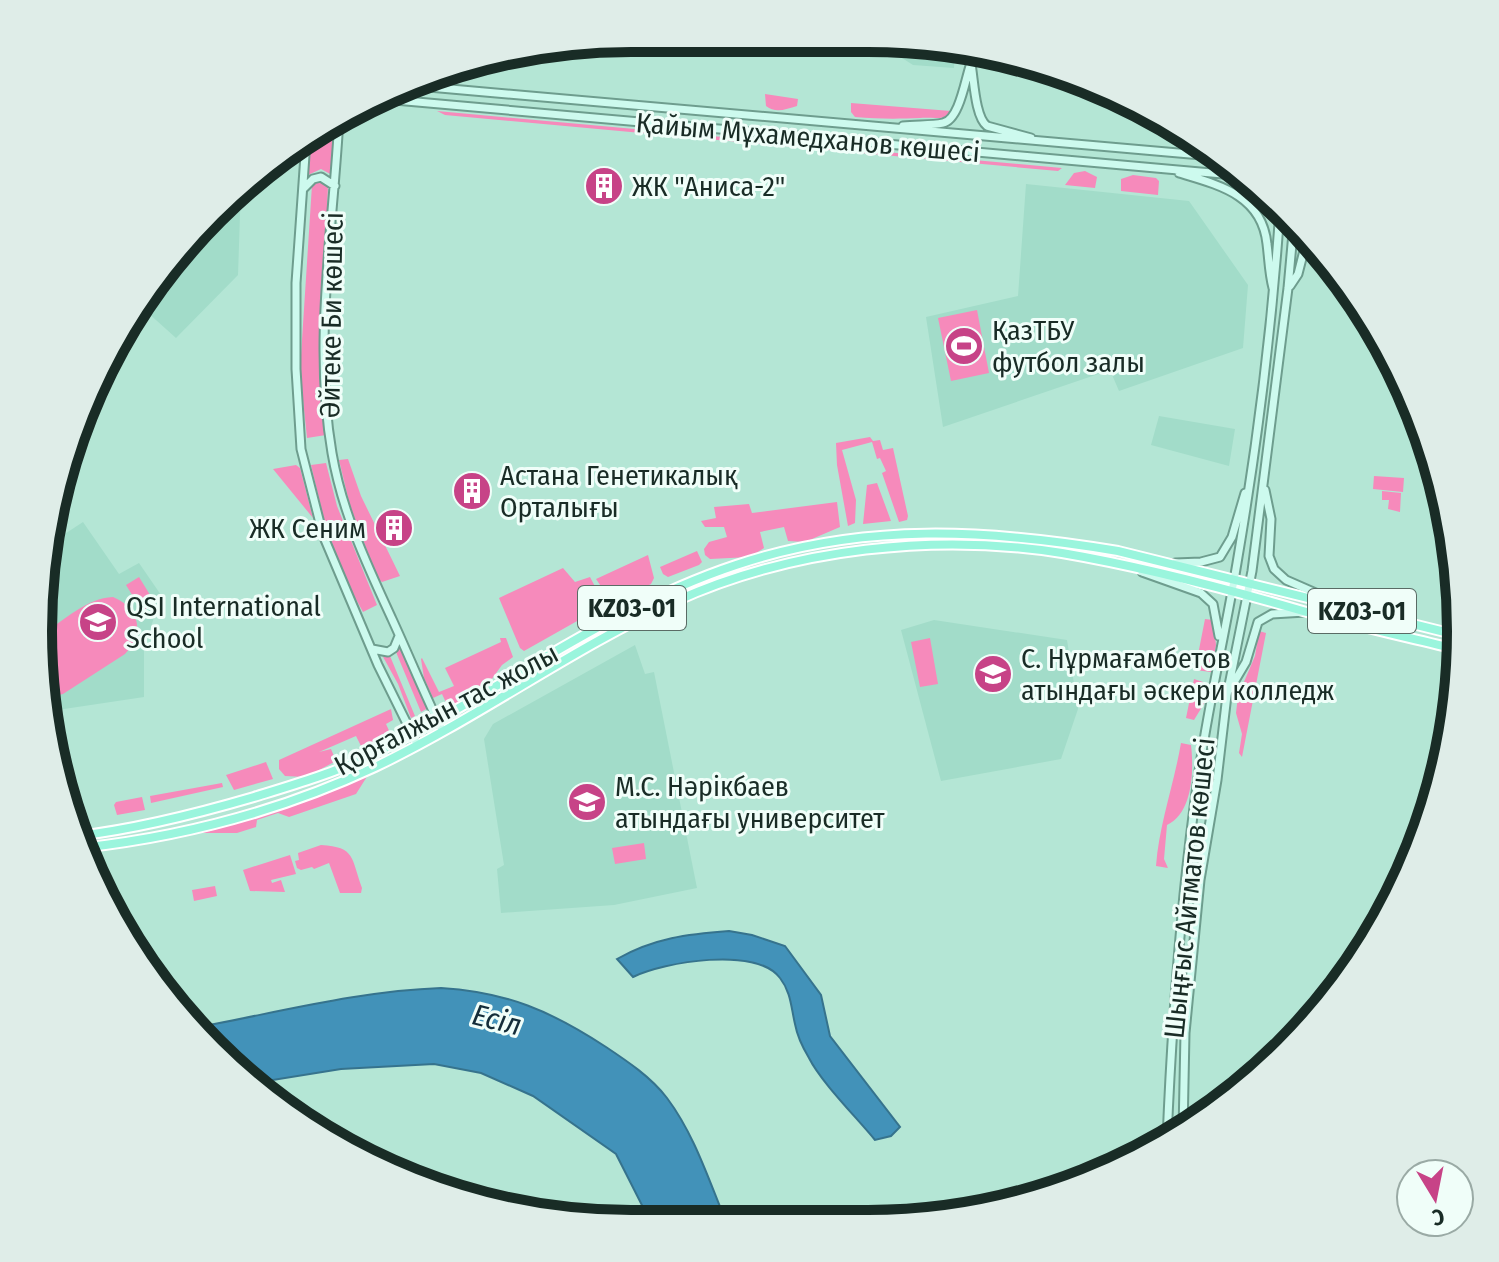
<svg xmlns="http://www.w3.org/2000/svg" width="1499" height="1262" font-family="'Fira Sans Condensed',sans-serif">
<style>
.built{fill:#a2dcc9}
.green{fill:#f68abb}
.water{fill:#4292b9;stroke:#36738d;stroke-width:2}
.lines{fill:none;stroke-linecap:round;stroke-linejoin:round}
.secondary-casing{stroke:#6e9d8e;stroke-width:11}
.primary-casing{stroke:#fff;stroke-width:12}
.secondary{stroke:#cdfaee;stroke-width:7}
.primary{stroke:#9af5dd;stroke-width:8}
.labels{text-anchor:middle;stroke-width:6;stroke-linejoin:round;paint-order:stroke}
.shield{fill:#f0fef9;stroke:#5a6b65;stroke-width:2}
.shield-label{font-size:26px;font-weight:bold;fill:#192c26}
.street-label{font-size:28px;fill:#192c26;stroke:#f0fef9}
.poi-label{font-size:28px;fill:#192c26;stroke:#f0fef9;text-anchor:start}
.water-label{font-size:30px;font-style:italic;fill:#142d39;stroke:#f0fef9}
.rim{fill:none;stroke:#192c26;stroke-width:10}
</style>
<rect width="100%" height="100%" fill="#b4e6d5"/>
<path class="built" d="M877,42L945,43L955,46L954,68L913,65Z
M1026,184L1189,201L1248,285L1243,348L1119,391L1110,370L943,427L926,317L1018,296Z
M241,185L238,275L176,338L137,303Z
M100,373L112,385L80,417L83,404Z
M1159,416L1235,429L1229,466L1151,445Z
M83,522L119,574L139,563L161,595L144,649V697L44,712L43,554L45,547Z
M934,620L1067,640L1078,709L1061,759L941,781L901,630Z
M635,645L645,674L654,672L697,888L614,905L501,913L497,869L504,865L484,739L493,724Z"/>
<path class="green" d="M765,94L798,99L797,106C786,109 776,114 766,106Z
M851,103L951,111V115C940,120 932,117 920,118C897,119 878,119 855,117L851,112Z
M437,111L1062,168L1058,171L445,115Z
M332,124V175L321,169L308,175L311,138Z
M1085,171L1097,177L1095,188L1065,185L1074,173Z
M1133,175L1156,178L1159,181L1158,195L1121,191V179Z
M321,181L328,186L320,366L326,435L307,438L300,371L312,185Z
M977,310L989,373L951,381L938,318Z
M870,437L873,441L880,440L883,450L893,448L908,516L907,520L899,522L882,473L886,471L880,458L877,459L872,442L842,450L856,500L855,523L848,526L837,465L836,443Z
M348,459L361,496L400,576L382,582L378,579L350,506L339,460Z
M326,463L337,506L377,605L363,612L346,581L325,524L311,465Z
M296,465L300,468L313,518L273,469Z
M1374,476L1404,478L1403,492L1373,489Z
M877,483L891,521L863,524L867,485Z
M1382,491L1401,493L1400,512L1388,509L1389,500H1382Z
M837,502L840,527L805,542L788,541L784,527L760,532L764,548L750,557L710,559L705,555L704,549L709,542L727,537L724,527H705L701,521L716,518L714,507L749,504L752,513Z
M697,551L702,562L699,565L668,577L663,574L660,567Z
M648,555L654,578L651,584L615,602L611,601L596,579Z
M563,568L575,582L590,577L601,598L602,607L524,651L520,648L499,598Z
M139,577L155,603L142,611L126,585Z
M113,597C140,608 145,633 125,654L63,694L43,699V634C64,620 87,598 113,597Z
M1205,619L1213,620L1216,645L1211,672L1195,670Z
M1259,631L1266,633L1242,757L1239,753L1242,734L1236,713L1238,696L1255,656Z
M500,638H506L513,657L502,665L486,687L449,709L442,694L433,698L424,678L421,659L422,658L439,692L454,686L445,668L501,642Z
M930,638L938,684L920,687L911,642Z
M401,645L428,708L421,712L396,652Z
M382,655L390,656L415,716L411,718L398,684Z
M1194,679L1209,684L1205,702L1194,720L1186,718Z
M391,709L393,720L386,724L392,737L369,748H362L356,736L319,752L331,749L336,761L306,777L285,776L279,769V760Z
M1181,743L1191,745C1194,770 1193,813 1167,825L1164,859L1168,868L1156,866C1159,825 1174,784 1181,743Z
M266,762L273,779L234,790L226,775Z
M368,775L356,794L289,817L278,813L257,820L256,827L237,833H200C258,819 313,798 368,775Z
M222,783L223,787L151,803L150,796Z
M142,797L145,810L117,815L114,805L116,802Z
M644,843L646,859L615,864L612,848Z
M321,845C356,847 351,858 362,888L361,893H340L329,863L314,869L312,867L301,870L297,868L295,861L299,860L298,853Z
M89,853L96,857L106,896L83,858L82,854Z
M290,855L296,874L271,880L272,883L281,880L285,892L250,891L243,870Z
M215,886L217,896L194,901L192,890Z"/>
<path class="water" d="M729,931L752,935L785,946L821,995L830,1036L900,1127L891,1136L875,1140C857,1118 821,1082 809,1058C803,1048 797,1035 795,1024C791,1007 791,992 780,978C756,946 664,962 633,977L617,959C654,938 688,934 729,931Z
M441,988C507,992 551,1011 606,1047C627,1061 651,1077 667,1098C694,1134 708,1178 725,1219L724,1223H651L616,1154L533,1096L481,1073L434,1064L341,1069L254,1083L212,1051L193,1028C276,1013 357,991 441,988Z"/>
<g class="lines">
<defs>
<path id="secondary" d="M971,64C974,80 975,117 987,126L1031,138
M406,85L1224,157
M372,98L1245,176
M339,119C333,229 313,343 332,453C342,512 367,565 392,619C409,656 424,693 442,730
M903,126C916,124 930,126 943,123C959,120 965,81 970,66
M306,141L296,283V369L301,449L323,535L378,665L417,744
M1179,173C1219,185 1262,195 1267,244C1269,259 1269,273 1273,288
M304,188L313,179L321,177L335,186
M1290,286L1298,274L1308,235
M1265,490L1271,519L1269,556L1274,569L1286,580L1343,605
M1175,563L1201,562L1220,557L1232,537L1245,493
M1142,572L1201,593L1213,604L1219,636
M372,649L388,652L394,648L399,636
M1230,689L1246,662L1258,622L1272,614L1305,612
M1183,1132L1185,1033L1200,880L1217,780L1227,695L1252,571L1288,288L1294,222
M1167,1140C1172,1019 1181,899 1198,778C1208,706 1225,635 1237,563C1257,446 1272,328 1280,209"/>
<path id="primary" d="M77,836C137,829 196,814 254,797C293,785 331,774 367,757C493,697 603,609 736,565C864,522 987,529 1118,551L1461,636
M81,848C181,837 283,810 375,767C478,718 571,649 676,601C793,548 936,533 1062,553C1144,567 1224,588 1303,611C1355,626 1407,637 1459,650"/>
</defs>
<use href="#secondary" class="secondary-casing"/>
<use href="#primary" class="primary-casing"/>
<use href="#secondary" class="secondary"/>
<use href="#primary" class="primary"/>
</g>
<defs>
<symbol id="building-disc" viewBox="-11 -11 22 22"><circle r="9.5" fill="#c74387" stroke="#f0fef9"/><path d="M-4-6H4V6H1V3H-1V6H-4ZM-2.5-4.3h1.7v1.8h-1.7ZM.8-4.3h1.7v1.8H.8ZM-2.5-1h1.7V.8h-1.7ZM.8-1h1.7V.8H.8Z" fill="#fff"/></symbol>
<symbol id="stadium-disc" viewBox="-11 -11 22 22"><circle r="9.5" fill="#c74387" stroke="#f0fef9"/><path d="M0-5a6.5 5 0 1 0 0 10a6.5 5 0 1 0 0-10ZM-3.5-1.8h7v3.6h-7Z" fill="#fff"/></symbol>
<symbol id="school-disc" viewBox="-11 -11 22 22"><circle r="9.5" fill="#c74387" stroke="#f0fef9"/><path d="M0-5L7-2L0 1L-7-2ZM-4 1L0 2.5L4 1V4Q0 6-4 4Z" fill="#fff"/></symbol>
<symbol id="university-disc" viewBox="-11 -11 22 22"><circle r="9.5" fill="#c74387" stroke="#f0fef9"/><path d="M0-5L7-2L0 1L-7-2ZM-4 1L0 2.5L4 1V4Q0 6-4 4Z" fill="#fff"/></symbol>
</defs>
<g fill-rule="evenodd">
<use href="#building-disc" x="582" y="164" width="44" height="44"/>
<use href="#stadium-disc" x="942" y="324" width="44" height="44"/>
<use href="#building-disc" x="450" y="469" width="44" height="44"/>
<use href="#building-disc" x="372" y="506" width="44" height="44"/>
<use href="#school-disc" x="76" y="600" width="44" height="44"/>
<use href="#university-disc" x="971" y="652" width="44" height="44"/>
<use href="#university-disc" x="565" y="780" width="44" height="44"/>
</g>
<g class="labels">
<g class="shield">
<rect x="578" y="586" width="108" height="44" rx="6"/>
<rect x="1308" y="589" width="108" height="44" rx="6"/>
</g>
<g class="shield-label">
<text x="632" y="617">KZ03-01</text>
<text x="1362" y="620">KZ03-01</text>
</g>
<g class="street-label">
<text transform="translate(808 137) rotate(5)" y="10">Қайым Мұхамедханов көшесі</text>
<text transform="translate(331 315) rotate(-89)" y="10">Әйтеке Би көшесі</text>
<text transform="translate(446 709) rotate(-28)" y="10">Қорғалжын тас жолы</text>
<text transform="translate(1189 888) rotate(-84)" y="10">Шыңғыс Айтматов көшесі</text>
</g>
<g class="poi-label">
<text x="632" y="196">ЖК "Аниса-2"</text>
<text x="992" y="340">ҚазТБУ<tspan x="992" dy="32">футбол залы</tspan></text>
<text x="500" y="485">Астана Генетикалық<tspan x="500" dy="32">Орталығы</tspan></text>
<text x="366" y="538" text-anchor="end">ЖК Сеним</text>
<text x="126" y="616">QSI International<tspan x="126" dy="32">School</tspan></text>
<text x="1021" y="668">С. Нұрмағамбетов<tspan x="1021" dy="32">атындағы әскери колледж</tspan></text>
<text x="615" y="796">М.С. Нәрікбаев<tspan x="615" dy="32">атындағы университет</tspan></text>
</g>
<g class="water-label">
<text transform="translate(497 1020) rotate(14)" y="10">Есіл</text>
</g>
</g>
<path d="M0 0H1499V1262H0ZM631 52H868A579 579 0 0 1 1447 631V631A579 579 0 0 1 868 1210H631A579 579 0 0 1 52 631V631A579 579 0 0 1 631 52Z" fill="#dfede8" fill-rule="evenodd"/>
<path class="rim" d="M631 52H868A579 579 0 0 1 1447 631V631A579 579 0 0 1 868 1210H631A579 579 0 0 1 52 631V631A579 579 0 0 1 631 52Z"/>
<g transform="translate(1435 1198) rotate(170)"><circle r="38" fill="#f0fef9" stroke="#9aaaa5" stroke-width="2"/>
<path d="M0-6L14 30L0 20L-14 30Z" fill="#c74387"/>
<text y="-12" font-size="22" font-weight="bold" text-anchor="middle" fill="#192c26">С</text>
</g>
</svg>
